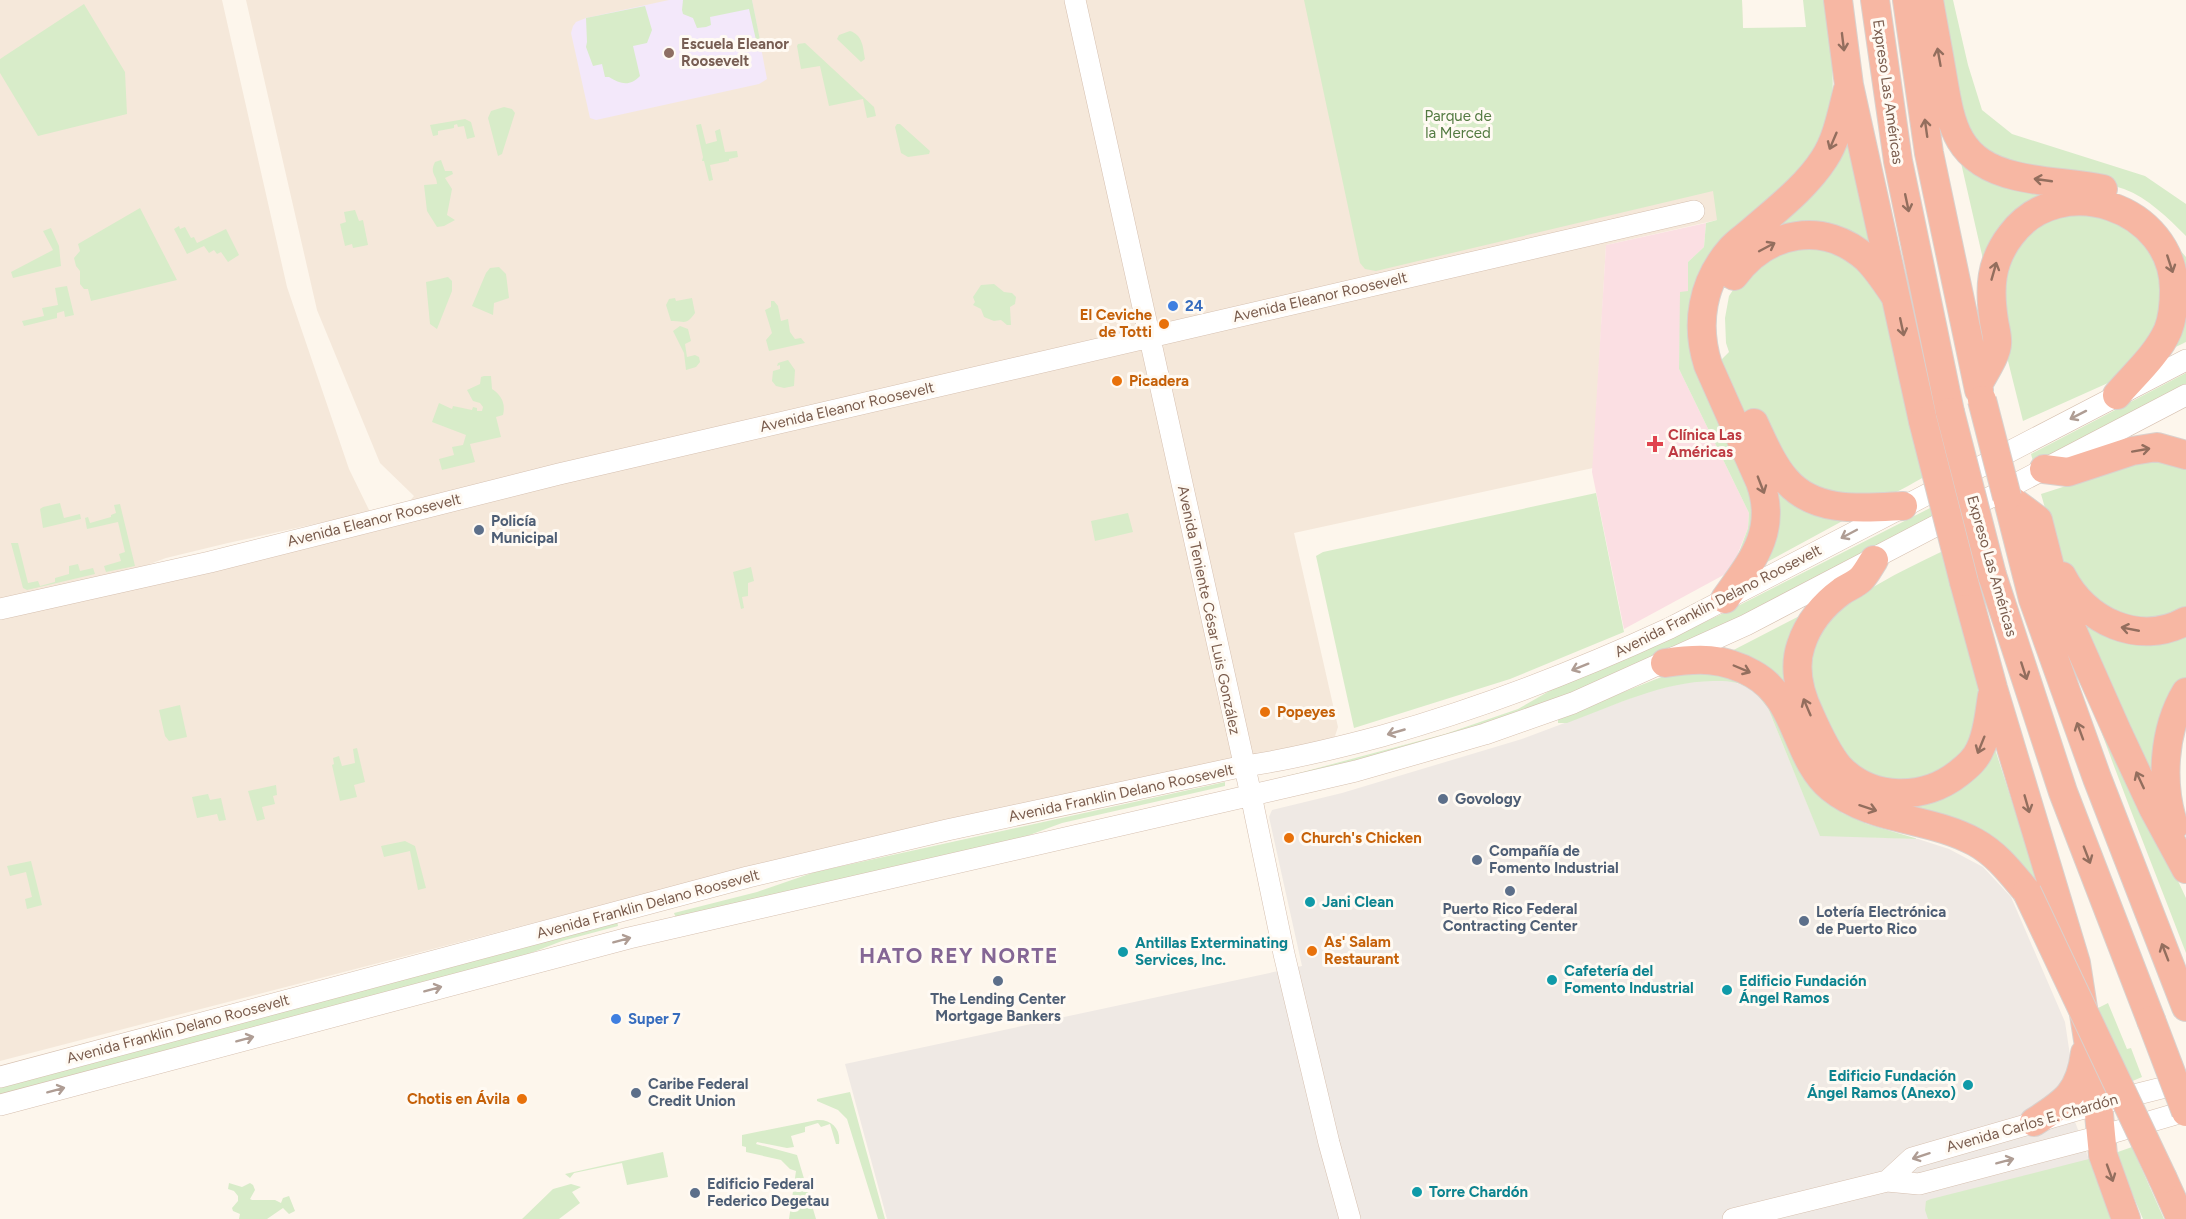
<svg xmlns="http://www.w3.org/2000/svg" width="2186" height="1219" font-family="Figtree,sans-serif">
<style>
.residential{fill:#f5e8da}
.industrial{fill:#efe9e4}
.education{fill:#f3e8fa}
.medical{fill:#fbdfe3}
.green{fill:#d8ecc9}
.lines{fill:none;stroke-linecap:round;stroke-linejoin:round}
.secondary-casing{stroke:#d6c0b0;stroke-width:22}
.highway-casing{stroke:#dad1cd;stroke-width:30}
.secondary{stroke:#fff;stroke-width:21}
.highway{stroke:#f7b7a3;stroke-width:28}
.highway-bridge-casing{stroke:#dad1cd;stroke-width:30;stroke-linecap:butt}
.highway-bridge{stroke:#f7b7a3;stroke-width:28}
.oneway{stroke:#936e5e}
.oneway2{stroke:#af9d94}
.education-dot{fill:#8d6e63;stroke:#fffaf3;stroke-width:2}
.shop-dot{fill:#3f7fe0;stroke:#fffaf3;stroke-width:2}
.food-dot{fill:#e8710a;stroke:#fffaf3;stroke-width:2}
.health-dot{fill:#e0444e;stroke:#fffaf3;stroke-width:2}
.service-dot{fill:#5c6f8a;stroke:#fffaf3;stroke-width:2}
.culture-dot{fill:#0f9aa8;stroke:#fffaf3;stroke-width:2}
.labels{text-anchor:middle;stroke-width:6;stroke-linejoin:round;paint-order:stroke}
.education-label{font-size:15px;font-weight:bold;fill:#785e54;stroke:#fffaf3;text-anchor:start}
.street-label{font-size:15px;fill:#7a5c4d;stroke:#fffaf3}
.park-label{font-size:15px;fill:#537a41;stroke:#fffaf3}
.shop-label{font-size:15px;font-weight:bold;fill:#366cbe;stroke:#fffaf3;text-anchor:start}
.food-label{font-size:15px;font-weight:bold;fill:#c56008;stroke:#fffaf3;text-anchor:start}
.health-label{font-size:15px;font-weight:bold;fill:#be3a42;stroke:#fffaf3;text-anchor:start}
.service-label{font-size:15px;font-weight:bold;fill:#4e5e75;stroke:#fffaf3;text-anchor:start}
.culture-label{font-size:15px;font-weight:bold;fill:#0d838f;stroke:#fffaf3;text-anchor:start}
.district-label{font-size:21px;font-weight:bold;letter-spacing:1.5px;fill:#846695;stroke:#fffaf3}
</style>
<rect width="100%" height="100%" fill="#fdf6ec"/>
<path class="residential" d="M0,0H222L287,287L349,469L370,512L228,543L166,558L147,565L0,600Z
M246,0H1742L1749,184L1717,220L1606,245L1593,468L1294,533L1338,727L1334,739L579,911L0,1061V620L385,529L414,496L380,463L317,310Z"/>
<path class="industrial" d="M1699,681H1732L1749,688L1757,695L1768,708L1820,835L1918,839L1949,849L1983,867L2011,897L2065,1022L2071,1062L2064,1092L2111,1219H887L845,1064L1302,966L1269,817L1272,810L1342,793L1522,739L1647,692L1678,684Z"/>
<path class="education" d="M669,0H752L767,79L759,84L596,120L590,118L571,33L573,26L576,22L586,18Z"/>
<path class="medical" d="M1706,223L1704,247L1688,262V292H1681L1679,369L1749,513L1748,528L1731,571L1624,629L1592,472L1606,245Z"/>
<path class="green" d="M683,0H752L760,40H756L749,9L710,17L711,25L706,27L697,28L693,18L683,14L682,10Z
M1304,0H1742L1743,28L1806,27L1803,0H1824C1831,49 1839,91 1825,140L1698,291L1763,517L1738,555L1748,528L1749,513L1679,369L1680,292L1688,291V262L1704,247L1706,223L1717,220L1713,191L1376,271L1365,269L1360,263Z
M1933,0H1953L1968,65L1982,110L2012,134L2145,176L2186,204V236C2168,218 2148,198 2124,189C2097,179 2066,180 2038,174C2017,169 1995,157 1974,149Z
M84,4L125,72L127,114L38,136L0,73V59Z
M645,6L652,30L647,43L633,46L640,76C630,87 620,84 609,77H605L602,64L593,66L586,47L587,42L586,18Z
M850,31C863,35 863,48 865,59L861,62L837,39L839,35Z
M805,43L874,107L876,116L867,118L863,99L829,106L820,66L801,69L797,46L798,44Z
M504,107L512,109L515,113L502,154L498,156L488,118L491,111Z
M465,119L471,122L475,137L467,139L464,126L458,127L457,124L454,125V128L438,131V135L433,136L430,125Z
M1849,123H1851L1876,256C1859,252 1846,235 1828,231C1806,226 1785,230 1766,240C1720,265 1701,316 1716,365L1729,352L1726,343L1725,318L1729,296L1743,275L1768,253L1796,244L1826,246L1859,262L1884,302L1924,477C1911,484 1897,493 1882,498C1846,508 1810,498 1786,467C1779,457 1774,445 1766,436L1761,455C1785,495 1803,507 1848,518L1754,569C1763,559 1766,549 1769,536C1773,522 1776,502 1772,487C1758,436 1713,396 1707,343C1702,300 1725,263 1758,237C1772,226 1789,217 1802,205C1817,188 1830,168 1839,148C1843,140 1845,130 1849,123Z
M701,124L706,144L717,141L715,131L720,129L725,152L737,151L738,157L729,159V161L710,165L713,180L709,181L704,161H702L703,157L696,125Z
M897,124H900L930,151L929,154L908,157L901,153L895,127Z
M1959,154C1972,160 1980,172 1993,177C2040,195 2096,185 2140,212C2158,223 2172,241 2186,257V342L2157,356C2162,350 2168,344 2171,338C2176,330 2177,320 2179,312C2186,221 2079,162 2013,221C2001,232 1992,253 1987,268H1985Z
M441,160L445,171H452L453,174L445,178L452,189L447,215L455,220L444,226L437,227L427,211L424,185L437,184C437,175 429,174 435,162Z
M140,208L177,280L91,301L88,289H84L80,284V271L76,266L74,258L80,251L78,244Z
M355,210L359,221L363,220L368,245L353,248L352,244L345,246L340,224L346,222L344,212Z
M2104,213L2148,241L2171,291L2138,363L2108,383L2023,421L1998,321L2008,252L2049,220L2062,215Z
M179,226L180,229L185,227L191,238L194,237L197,243L226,229L239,255L228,262L221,252L217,254L214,250L209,253L204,246L187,254L174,229Z
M51,228L59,246L61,266L13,278L11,272L53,250L43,231Z
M499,267L506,274L509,298L494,303L493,315L472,306L486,273L490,268Z
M448,277L452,281V291L437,329L430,324L426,282Z
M994,284L1004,292L1012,293L1016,297L1015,304L1010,307L1011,325H1007L1001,320L994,321L984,317L981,309L973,305L975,302L973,297L981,285Z
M67,286L74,315L65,317L64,311L57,313V318L24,326L22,321L44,316L42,308L58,305L55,288Z
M675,298L676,301L692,298L695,313C685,327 684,320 671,321L666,305L669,299Z
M771,301H774L778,306L781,321L788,319L790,332L795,339L801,338L805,343L769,351L766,340L772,333L765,310L771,307Z
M680,326L688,329L691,341L685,344L687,357L695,355L699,357L700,362L696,367L686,370L684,353L673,331Z
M788,360L795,370L794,386L784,388L776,386L772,381L773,371L780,369V365L777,366L778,363Z
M2186,373V386L2034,465L2031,454Z
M484,376H491L492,389C501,395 506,403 503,415L496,417L501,437L470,444L475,462L442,470L439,459L454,455L452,447L463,445L466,435L432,422L439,403L452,409L453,406L472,410L473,407L477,408V411H482L483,407L480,403L473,401L467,390L480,384L481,377Z
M2147,460L2186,465V613L2168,620L2108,616L2059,557L2041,494Z
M1596,493L1624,632L1510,679L1354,728L1316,556L1323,552Z
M60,503L64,518L80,514L81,519L43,528L40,509L43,507Z
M120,504L135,566L106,572L104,566L121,561L119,554L125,552L118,522L87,529L85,518L88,517L90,523L111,517V515L116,513L114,505Z
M1932,507L1934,517L1730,623L1556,700L1446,739L1269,781L1445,734L1518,709L1553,689L1639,653L1726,612Z
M1128,513L1133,532L1095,541L1091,521Z
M11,543H18L28,583L38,581L40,586L55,582V578L69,574V566L78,564L80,571L93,568L95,574L27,590L23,588Z
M1943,551L1981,697L1972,745L1932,779L1879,782L1842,758L1807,676L1818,623C1859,593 1898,572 1943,551Z
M751,567L754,581L748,583V596L742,597L744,608L741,609L733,572Z
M2066,599L2186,629V679L2161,798Z
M1815,608L1793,695L1720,657Z
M1679,670L1738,678L1770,702L1821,796L1842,813L1867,824L1918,839L1820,836L1768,708C1762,701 1757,693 1749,688C1738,681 1726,681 1713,681C1661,682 1616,705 1567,723H1558V718Z
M2082,676L2186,898V953C2151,861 2113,769 2082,676Z
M180,705L187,737L169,741L165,736L159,710Z
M1994,746L2040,888L1911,810L1916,801Z
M357,748L365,782L354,785L357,797L340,801L332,765L334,764L333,758L339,756L342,766L355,763L353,749Z
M1225,782V786L1062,823L1016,840L676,918L674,913L757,892L815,872Z
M276,785L277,795L273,796L275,804L262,807L265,819L257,821L248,791Z
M208,794L210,800L221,798L226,820L219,821L217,814L197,818L192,797Z
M405,841L415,846L426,888L418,890L410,851L384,857L381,846Z
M31,861L42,905L27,909L25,899L32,897L26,872L10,876L7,866Z
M617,921L618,926L562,941L505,963L0,1098V1086Z
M2108,1003L2127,1049L2131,1048L2142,1077L2128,1083L2096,1009Z
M850,1092L885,1219H878L847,1119L838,1110L817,1101V1099Z
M817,1120C832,1119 841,1129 839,1144H836L830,1124L821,1127L818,1123L805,1127V1132L791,1136L794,1147L787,1148L757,1142L756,1144L797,1155L816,1219H789L796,1171L790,1169L781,1160L746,1152V1147L742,1146V1135Z
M2132,1147L2164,1219H2143L2115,1153Z
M663,1152L668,1177L627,1185L622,1163L574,1173L570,1178L565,1174Z
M2089,1159L2111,1219H1928L1925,1210L1926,1201L1931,1199Z
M229,1183L242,1187L250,1183L253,1185L255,1190L250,1199L252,1200H275L281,1203L283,1198L289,1196L295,1211L289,1214L283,1208L267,1219H239L240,1214L233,1211L232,1208L238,1201V1196L234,1191L228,1189Z
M571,1184L581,1187L572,1192L580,1203L559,1219H522L553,1189Z"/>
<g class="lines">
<defs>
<path id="secondary" d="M1075,0L1251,795L1284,954L1329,1143L1350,1219
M0,609L210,562L559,474L1694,211
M0,1077L748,877L947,830L1244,766C1290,760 1337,748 1382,736C1481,708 1577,671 1670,628L2186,360
M0,1105L629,938L1274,790L1356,771L1485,734L1573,703L1746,625L2186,395
M1887,1181L1912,1158L2098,1104L2186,1082
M1733,1219L1887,1181L1919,1184L2101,1136L2186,1111"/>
<path id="highway" d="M1838,0L1849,85L1923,421
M1875,0L1898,161L1950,412
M1907,0L1929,153L1979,390
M1929,0C1933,24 1938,49 1942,73C1951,126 1956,162 2016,176C2045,183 2074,183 2103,189
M1734,276C1767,231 1824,220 1867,259C1878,270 1887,284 1895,296
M1978,385C1983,375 1997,354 1997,344C1998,337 1995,328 1994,321C1989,289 1990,262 2011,235C2060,169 2174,207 2174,290C2174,304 2173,317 2168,330C2157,355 2134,375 2117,395
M1754,423C1763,442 1772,464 1786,480C1815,514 1863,508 1903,506
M2044,469L2068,472L2132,451L2157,447L2186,455
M2007,497L2033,599L2064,686L2097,778L2186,1007
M2007,497L2038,520L2058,598L2117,731L2153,808L2186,869
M1874,560C1870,566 1866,574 1861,579C1856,584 1848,587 1842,591C1824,604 1808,623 1801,645C1793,668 1800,694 1810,715C1818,733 1827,753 1839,767C1871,801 1924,801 1959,773C1968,766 1976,759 1980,749C1988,733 1989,714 1992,696
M1992,575L2063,792L2151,1020
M2062,576C2085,621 2139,647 2186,621
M1964,582L1993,688L2076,963L2098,1104L2103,1155L2126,1219
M1725,599C1752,561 1778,531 1760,482L1708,365C1695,324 1702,282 1731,249C1737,242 1745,237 1752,231C1777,209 1806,187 1824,159C1838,138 1842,110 1849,85
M1665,663C1698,658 1723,657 1753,674C1798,699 1795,758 1831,788C1871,821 1930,817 1975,842C1997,854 2011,873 2027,892
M2174,826C2160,784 2163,730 2186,692
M2034,1122C2066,1102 2080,1092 2085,1053
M2163,1179L2181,1219"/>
</defs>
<use href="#secondary" class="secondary-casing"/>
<use href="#highway" class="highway-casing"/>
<use href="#secondary" class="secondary"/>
<use href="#highway" class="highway"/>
<defs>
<path id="highway-bridge" d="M1982,400L2007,497
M1950,412L1992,575
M1923,421L1964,582
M2027,892L2163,1179
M2151,1020L2186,1112"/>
</defs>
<use href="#highway-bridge" class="highway-bridge-casing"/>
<use href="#highway-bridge" class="highway-bridge"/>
</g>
<defs><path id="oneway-shaft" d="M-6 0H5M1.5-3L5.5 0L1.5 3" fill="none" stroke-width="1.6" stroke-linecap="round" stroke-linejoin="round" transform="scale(1.5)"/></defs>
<g class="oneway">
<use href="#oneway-shaft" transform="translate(1843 42) rotate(83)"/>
<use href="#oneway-shaft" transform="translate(1939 57) rotate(-100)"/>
<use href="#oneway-shaft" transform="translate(1926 128) rotate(-98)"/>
<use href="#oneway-shaft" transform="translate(1833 141) rotate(113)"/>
<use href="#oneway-shaft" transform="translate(2043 180) rotate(-172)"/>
<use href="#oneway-shaft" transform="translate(1907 203) rotate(78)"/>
<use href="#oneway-shaft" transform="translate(1767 247) rotate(-28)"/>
<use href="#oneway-shaft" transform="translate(2170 264) rotate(72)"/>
<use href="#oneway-shaft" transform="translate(1994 271) rotate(-74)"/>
<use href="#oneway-shaft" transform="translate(1902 327) rotate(78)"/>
<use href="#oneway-shaft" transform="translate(2141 450) rotate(-10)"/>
<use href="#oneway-shaft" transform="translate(1761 485) rotate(69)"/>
<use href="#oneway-shaft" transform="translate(2130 629) rotate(-169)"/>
<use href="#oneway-shaft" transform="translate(1742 669) rotate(23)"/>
<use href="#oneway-shaft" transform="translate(2024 671) rotate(72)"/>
<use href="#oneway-shaft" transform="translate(1807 707) rotate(-113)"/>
<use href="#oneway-shaft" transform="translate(2080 731) rotate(-110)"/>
<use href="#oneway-shaft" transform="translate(1981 745) rotate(112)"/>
<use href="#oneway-shaft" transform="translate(2140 780) rotate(-115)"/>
<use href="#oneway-shaft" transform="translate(2027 804) rotate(74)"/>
<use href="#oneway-shaft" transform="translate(1868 808) rotate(18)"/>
<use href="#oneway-shaft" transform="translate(2087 855) rotate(69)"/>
<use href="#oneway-shaft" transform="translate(2165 952) rotate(-111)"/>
<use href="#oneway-shaft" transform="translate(2110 1173) rotate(70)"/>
</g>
<g class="oneway2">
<use href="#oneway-shaft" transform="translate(2078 415) rotate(153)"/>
<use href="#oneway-shaft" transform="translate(1849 534) rotate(152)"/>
<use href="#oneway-shaft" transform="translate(1580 667) rotate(158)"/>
<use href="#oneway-shaft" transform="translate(1396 732) rotate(164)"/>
<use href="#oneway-shaft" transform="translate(622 940) rotate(-15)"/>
<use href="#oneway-shaft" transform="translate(433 989) rotate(-15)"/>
<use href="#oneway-shaft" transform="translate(245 1039) rotate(-15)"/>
<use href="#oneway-shaft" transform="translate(56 1090) rotate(-15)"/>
<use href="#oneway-shaft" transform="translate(1921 1156) rotate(162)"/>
<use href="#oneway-shaft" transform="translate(2005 1161) rotate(-15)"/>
</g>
<circle class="education-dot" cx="669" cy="53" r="6"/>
<g class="shop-dot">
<circle cx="1173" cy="306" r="6"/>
<circle cx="616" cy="1019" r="6"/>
</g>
<g class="food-dot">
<circle cx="1164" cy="324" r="6"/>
<circle cx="1117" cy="381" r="6"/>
<circle cx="1265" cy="712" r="6"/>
<circle cx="1289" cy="838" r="6"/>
<circle cx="1312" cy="951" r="6"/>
<circle cx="522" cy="1099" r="6"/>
</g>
<path class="health-dot" d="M1652 435h6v6h6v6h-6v6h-6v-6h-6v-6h6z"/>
<g class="service-dot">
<circle cx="479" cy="530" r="6"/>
<circle cx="1443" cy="799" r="6"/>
<circle cx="1477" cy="860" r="6"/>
<circle cx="1510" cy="891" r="6"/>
<circle cx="1804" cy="921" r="6"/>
<circle cx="998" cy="981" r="6"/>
<circle cx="636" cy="1093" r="6"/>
<circle cx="695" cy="1193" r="6"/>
</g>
<g class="culture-dot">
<circle cx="1310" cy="902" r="6"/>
<circle cx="1123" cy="952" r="6"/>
<circle cx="1552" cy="980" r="6"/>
<circle cx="1727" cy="990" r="6"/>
<circle cx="1968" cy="1085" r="6"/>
<circle cx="1417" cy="1192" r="6"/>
</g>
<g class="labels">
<g class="education-label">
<text x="681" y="49">Escuela Eleanor<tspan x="681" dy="17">Roosevelt</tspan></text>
</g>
<g class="street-label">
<text transform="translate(1888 92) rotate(82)" y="5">Expreso Las Américas</text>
<text transform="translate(1320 297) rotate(-13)" y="5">Avenida Eleanor Roosevelt</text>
<text transform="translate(847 407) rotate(-13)" y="5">Avenida Eleanor Roosevelt</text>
<text transform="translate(374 520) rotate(-14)" y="5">Avenida Eleanor Roosevelt</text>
<text transform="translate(1992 566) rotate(74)" y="5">Expreso Las Américas</text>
<text transform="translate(1718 601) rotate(-27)" y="5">Avenida Franklin Delano Roosevelt</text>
<text transform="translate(1209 610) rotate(78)" y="5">Avenida Teniente César Luis González</text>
<text transform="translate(1121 793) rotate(-12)" y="5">Avenida Franklin Delano Roosevelt</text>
<text transform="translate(648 904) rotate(-15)" y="5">Avenida Franklin Delano Roosevelt</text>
<text transform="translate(178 1029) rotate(-15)" y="5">Avenida Franklin Delano Roosevelt</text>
<text transform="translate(2032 1123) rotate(-16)" y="5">Avenida Carlos E. Chardón</text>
</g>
<g class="park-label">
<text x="1458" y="121">Parque de<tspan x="1458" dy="17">la Merced</tspan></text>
</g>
<g class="shop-label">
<text x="1185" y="311">24</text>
<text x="628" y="1024">Super 7</text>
</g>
<g class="food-label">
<text x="1152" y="320" text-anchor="end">El Ceviche<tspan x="1152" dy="17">de Totti</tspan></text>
<text x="1129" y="386">Picadera</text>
<text x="1277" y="717">Popeyes</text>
<text x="1301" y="843">Church's Chicken</text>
<text x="1324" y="947">As' Salam<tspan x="1324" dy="17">Restaurant</tspan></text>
<text x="510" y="1104" text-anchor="end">Chotis en Ávila</text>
</g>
<g class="health-label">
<text x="1668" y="440">Clínica Las<tspan x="1668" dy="17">Américas</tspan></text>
</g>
<g class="service-label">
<text x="491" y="526">Policía<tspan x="491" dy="17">Municipal</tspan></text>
<text x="1455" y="804">Govology</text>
<text x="1489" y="856">Compañía de<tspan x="1489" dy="17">Fomento Industrial</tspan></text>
<text x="1510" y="914" text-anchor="middle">Puerto Rico Federal<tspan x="1510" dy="17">Contracting Center</tspan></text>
<text x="1816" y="917">Lotería Electrónica<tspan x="1816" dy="17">de Puerto Rico</tspan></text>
<text x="998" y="1004" text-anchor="middle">The Lending Center<tspan x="998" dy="17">Mortgage Bankers</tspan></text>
<text x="648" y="1089">Caribe Federal<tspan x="648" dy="17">Credit Union</tspan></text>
<text x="707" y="1189">Edificio Federal<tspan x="707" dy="17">Federico Degetau</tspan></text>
</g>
<g class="culture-label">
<text x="1322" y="907">Jani Clean</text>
<text x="1135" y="948">Antillas Exterminating<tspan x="1135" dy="17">Services, Inc.</tspan></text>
<text x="1564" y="976">Cafetería del<tspan x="1564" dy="17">Fomento Industrial</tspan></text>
<text x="1739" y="986">Edificio Fundación<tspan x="1739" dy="17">Ángel Ramos</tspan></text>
<text x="1956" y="1081" text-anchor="end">Edificio Fundación<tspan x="1956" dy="17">Ángel Ramos (Anexo)</tspan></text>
<text x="1429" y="1197">Torre Chardón</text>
</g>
<g class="district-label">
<text x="959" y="963">HATO REY NORTE</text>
</g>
</g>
</svg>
